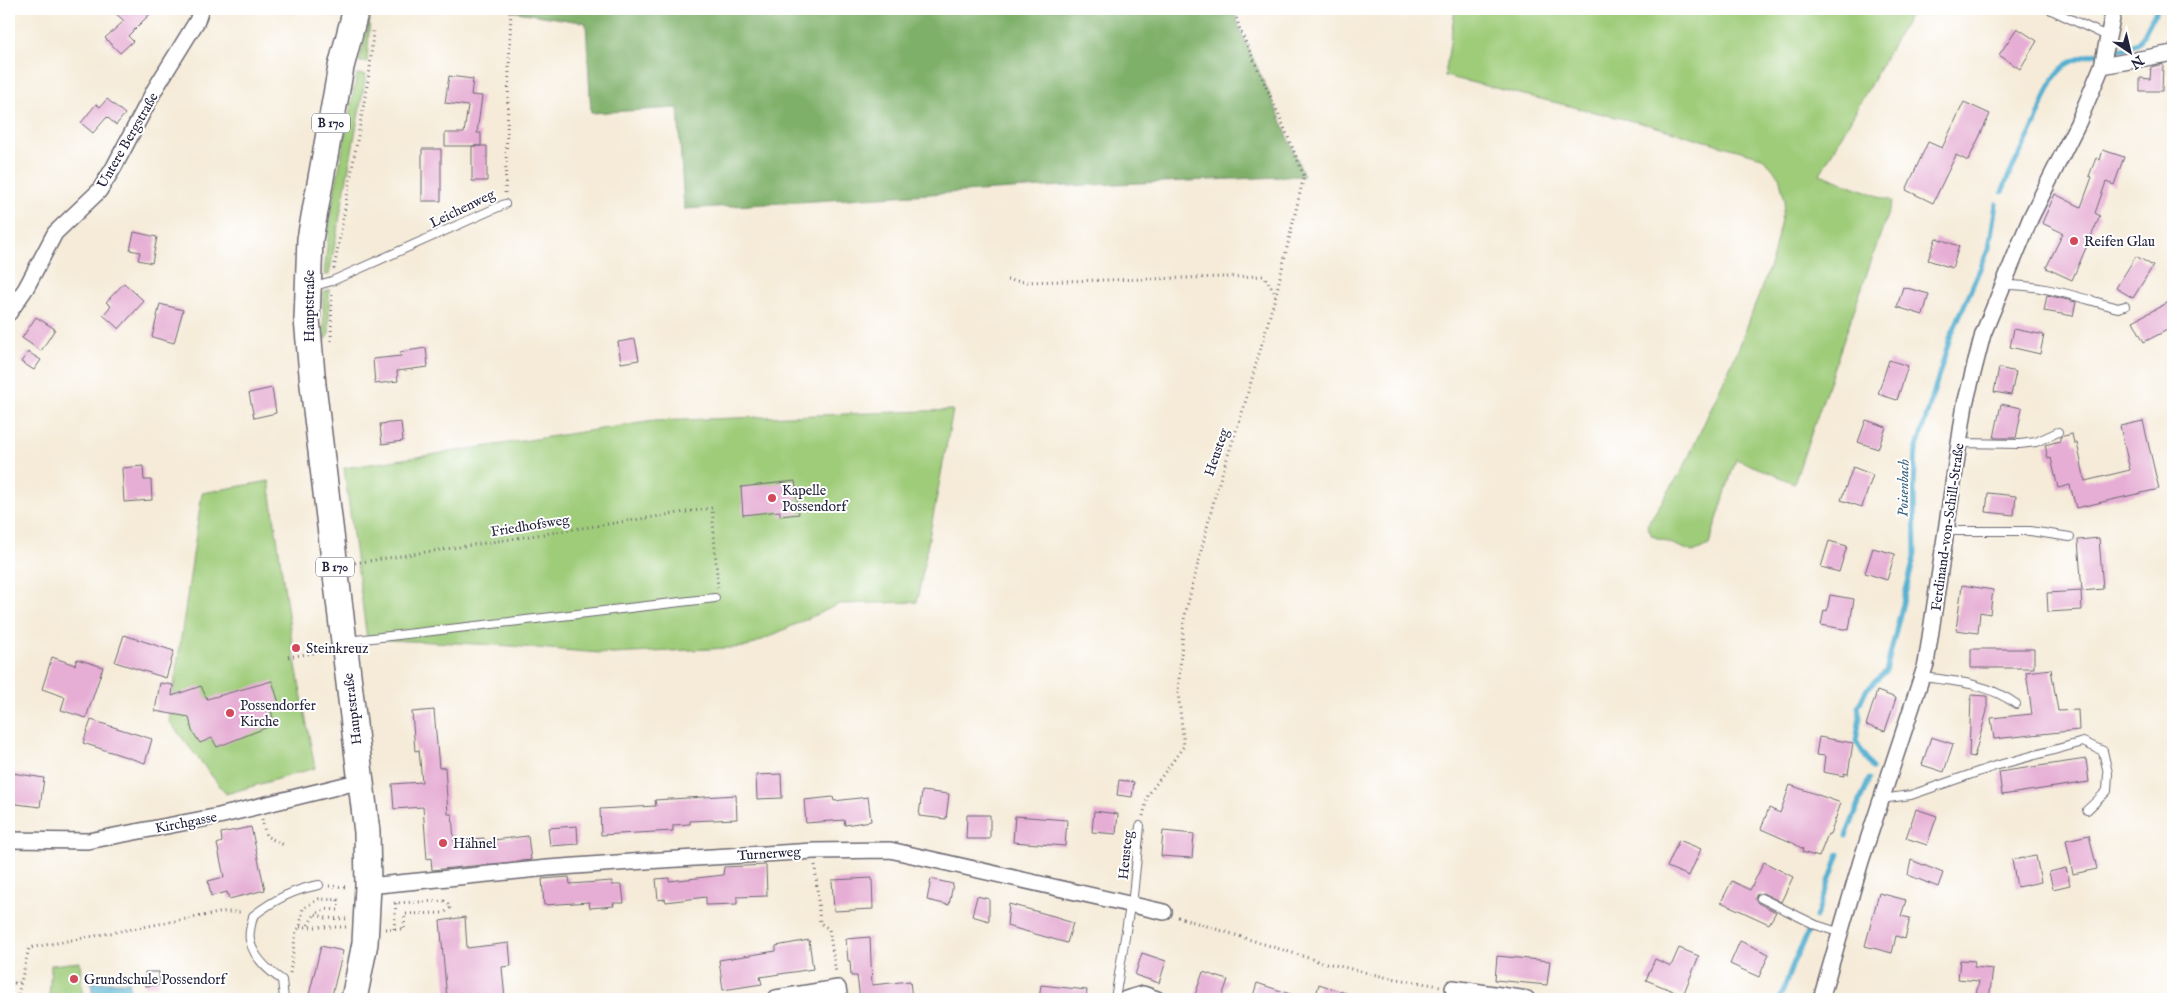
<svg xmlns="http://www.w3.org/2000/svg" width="2182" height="1008" font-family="'IM FELL English',serif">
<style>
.green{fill:#9fcc79;stroke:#60775a}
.forest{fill:#7fb069;stroke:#506952}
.water{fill:#52afd0;stroke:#3a6886}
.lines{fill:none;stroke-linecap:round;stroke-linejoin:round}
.stream{stroke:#52afd0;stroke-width:5}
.building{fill:#e6aed4}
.service-casing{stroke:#6c6872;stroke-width:10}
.minor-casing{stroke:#6c6872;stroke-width:18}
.primary-casing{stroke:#6c6872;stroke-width:28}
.path{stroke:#6c6872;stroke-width:3;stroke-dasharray:1 4;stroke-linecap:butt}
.service{stroke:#fff;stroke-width:8}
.minor{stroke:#fff;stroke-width:15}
.primary{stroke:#fff;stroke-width:25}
.poi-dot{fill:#d1495b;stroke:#fff;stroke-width:2}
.labels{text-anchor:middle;stroke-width:4;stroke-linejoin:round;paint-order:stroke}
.shield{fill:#fff;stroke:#646476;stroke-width:1}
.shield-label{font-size:12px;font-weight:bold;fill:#22223b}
.street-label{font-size:14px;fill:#22223b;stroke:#fff}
.poi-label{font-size:14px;fill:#22223b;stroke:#fff;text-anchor:start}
.water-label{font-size:15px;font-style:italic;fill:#38617e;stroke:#fff}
</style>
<rect width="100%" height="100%" fill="#fff"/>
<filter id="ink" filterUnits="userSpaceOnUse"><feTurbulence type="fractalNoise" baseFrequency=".02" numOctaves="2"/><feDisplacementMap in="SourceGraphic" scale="10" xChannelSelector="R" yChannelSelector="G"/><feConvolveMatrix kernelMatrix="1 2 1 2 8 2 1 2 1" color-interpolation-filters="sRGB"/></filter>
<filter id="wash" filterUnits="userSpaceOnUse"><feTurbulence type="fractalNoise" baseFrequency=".0096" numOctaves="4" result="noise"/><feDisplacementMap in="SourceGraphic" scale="20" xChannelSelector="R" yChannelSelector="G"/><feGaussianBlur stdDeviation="1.12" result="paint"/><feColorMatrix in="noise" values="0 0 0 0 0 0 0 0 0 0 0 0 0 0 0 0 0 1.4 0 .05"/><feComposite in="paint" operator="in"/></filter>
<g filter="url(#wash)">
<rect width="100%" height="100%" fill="#f5ebd8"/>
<path class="green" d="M1455,9H1913L1820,174L1892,201L1794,483L1736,459L1709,545L1693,552L1652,536L1647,525L1684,467L1740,345L1773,257L1785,201L1779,176L1762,157L1653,126L1445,76Z
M370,16L367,62H359Z
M357,74L366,75L329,275H324L331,210Z
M329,289V333L324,343L323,293Z
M953,410L917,602L839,604L747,647L613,654L499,645L367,639L344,468L654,421Z
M269,481L293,649L315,768L226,794L169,721L202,493Z
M80,962L83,999H49L51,965Z"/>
<path class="forest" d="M511,9H1234L1240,30L1279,115L1304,176L1044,187L684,209L678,108L591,113L586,23L511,11Z"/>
<path class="water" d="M91,982H130L129,999H93Z"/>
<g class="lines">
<path class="stream" d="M2114,53L2140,42L2157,9
M2002,192C2010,170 2022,151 2032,130C2051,92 2046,62 2097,54
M1872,768L1856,741L1860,717L1858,707L1866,690L1886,671L1915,554L1914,486L1916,451L1950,338L1989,248L1996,204
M1846,836L1869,779
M1816,917L1839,854
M1780,999L1794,961L1810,928"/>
</g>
<g id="blocks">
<path class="building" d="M111,9H155L128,36L133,41L120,53L105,38L124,21Z
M2017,28L2037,41L2020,69L1999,55Z
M2163,64L2162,91H2140V78L2150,79L2151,67Z
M449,76L473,79L471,95L482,96L477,133H481V146H445V133H464L468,106L445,103Z
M107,99L125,114L116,125L107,117L93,133L81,123L96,104L100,107Z
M1964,102L1990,114L1968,161L1956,155L1933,203L1906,190L1928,142L1942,148Z
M472,146H487V181H472Z
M422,149H441V201H422Z
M2103,150L2124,157L2114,185L2106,182L2095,213L2100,216L2072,280L2046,268L2063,233L2042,223L2055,194L2081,207L2092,177L2089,176L2096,158L2100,160Z
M134,232L157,237L152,263L138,260L140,252L130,250Z
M1936,238L1959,246L1952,268L1928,260Z
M2136,256L2153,266L2133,298L2116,288Z
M124,283L144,301L119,329L103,315L111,306L106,302Z
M1903,287L1929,294L1923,315L1897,307Z
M2047,295L2076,302L2073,316L2044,311Z
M2169,302L2173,310V327L2144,342L2133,321Z
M160,304L183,310L174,343L152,337Z
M36,317L55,329L41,351L22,338Z
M2014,329L2044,335L2040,354L2010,347Z
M635,339L639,360L621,363L618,342Z
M426,348L428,367L397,371L398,381L375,384L373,359L401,356L400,352Z
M28,352L41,360L34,370L21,362Z
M1889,360L1908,366L1897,400L1878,394Z
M1999,368L2016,372L2011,395L1994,392Z
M272,388L276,413L254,418L249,393Z
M2001,404L2022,408L2016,438H1994Z
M1866,420L1886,427L1878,449L1858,442Z
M2143,421L2159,489L2076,508L2070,485L2058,488L2051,458L2048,459L2045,445L2060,441V437L2072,434L2074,443H2077L2085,481L2130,470L2120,426Z
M401,422L403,441L382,444L380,424Z
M143,466L144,480H151L152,500L124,502L122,468Z
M1853,467L1873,475L1862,507L1841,500Z
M795,481L799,514L780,516V511L743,515L741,487Z
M1988,493L2016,496L2014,515L1986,512Z
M2099,538L2103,589L2082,591L2078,540Z
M1829,541L1847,546L1839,572L1821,567Z
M1873,548L1895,554L1887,580L1865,573Z
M1962,585L1993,590L1990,614L1980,612L1978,633L1956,630Z
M2081,591L2082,610L2048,612L2047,593Z
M1830,595L1854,599L1849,630L1821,625L1824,610L1827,611Z
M124,635L174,651L166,678L115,662Z
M1971,649H2034V668H1971Z
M52,657L75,665L77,659L103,667L86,718L61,710L65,697L42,689Z
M2051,669L2058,711L2078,710L2079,730L1994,739L1991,718L2032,714L2026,672Z
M272,681L280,706L271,709L273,719L267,721L268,727L217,747L212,738L200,743L192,731L189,717L155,711L160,683L173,685L172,696L201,686L207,699Z
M1877,691L1896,698L1885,731L1866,725Z
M1971,695L1987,696V711L1974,757L1969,756Z
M434,710L439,768L445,767L448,814H452L454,841L484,838V841L528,836L531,860L432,870L431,858L427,859L423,807L394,809L392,784L422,782L419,750L415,751L412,712Z
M91,720L152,739L145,763L83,743Z
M1819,737L1853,743L1848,774L1844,773V776L1823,772L1825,756L1816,755Z
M1931,737L1953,744L1944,772L1922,765Z
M2086,759L2089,782L2002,795L1999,772Z
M12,773L44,778L40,807L9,803Z
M781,774L782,798L757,799L756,775Z
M1119,780L1134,782L1132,797L1117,795Z
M1790,785L1841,803L1830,834H1828L1819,857L1802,852L1803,849L1793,843L1761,829L1769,808L1780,813Z
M922,791L949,794L946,819L919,816Z
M736,795L737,819L690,821V824L673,825V831L601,835L600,809L656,806L655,800Z
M833,797L834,801L868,797L871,821L845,825L844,820L806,823L804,800Z
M1916,809L1937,816L1927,845L1906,838Z
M1094,811L1118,814L1116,834L1092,832Z
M967,815H990V839H966Z
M1015,816L1067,820L1065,846L1013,842Z
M577,826L578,844L550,846L548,828Z
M251,827L265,890L229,899L227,892L211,896L208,881L224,877L217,844L222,842L221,833Z
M1163,831L1194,834L1192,858L1161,856Z
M2089,835L2097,869L2073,874L2066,840Z
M1679,840L1701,849L1689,876L1667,867Z
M2036,856L2041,882L2017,887L2012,860Z
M1911,860L1943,873L1938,887L1908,875Z
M1764,862L1793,877L1781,902L1763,893L1756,895L1755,899L1758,903L1776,912L1769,924L1721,902L1732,881L1750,890Z
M766,865L767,896L737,897V904L706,905V897L666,902L665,899L658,900L656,879L669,878V881L706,877L723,875L724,867Z
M2066,868L2070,885L2053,889L2049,872Z
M569,877L570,884L612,881V885H622L624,903H613L614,906L590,908L589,902L544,905L542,879Z
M872,878L873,909L834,911L832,880Z
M931,879L953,884L949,905L927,900Z
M1879,893L1906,900L1901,916L1910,918L1905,939L1896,936L1892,953L1865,946Z
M977,896L989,899V921L972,916Z
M1009,904L1061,918L1060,919L1073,923L1067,943L1007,926Z
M465,917L467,948L509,943L511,966L502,967L505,999H447L440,921Z
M870,937L872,985L910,981L912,999H860L857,976H851L850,961H848L846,939Z
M809,940L813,969L760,977L762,984L723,990L719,960L776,951V946Z
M1740,941L1769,954L1759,977L1730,964Z
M321,946L343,951L331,999H308Z
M1679,948L1699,956L1683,995L1646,980L1655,959L1671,966Z
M1142,953L1166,961L1159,983L1135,975Z
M1497,956L1550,961L1547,985L1495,980Z
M1960,960L1975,961L1974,967L1993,969L1989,999H1975L1979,981L1958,979Z
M145,972H159V985L145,986Z
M1203,972L1228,980L1221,999H1207L1195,995Z
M1257,983L1299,997L1298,999H1252Z
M1319,984L1357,997L1356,999H1315Z
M1041,985L1087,990L1086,999H1039Z"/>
</g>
</g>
<g filter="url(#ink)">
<use href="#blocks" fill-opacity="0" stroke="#6c6872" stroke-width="1"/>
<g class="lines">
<defs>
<path id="service" d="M2049,9L2109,37
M2003,285C2041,284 2081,298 2118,308L2125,306
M311,287L332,281L505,204
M1959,443L2020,444L2036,442L2058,432
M1946,531H2030L2070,537
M347,641L715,598
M1922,677C1956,681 1987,683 2016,704
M1881,799L1911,795L1995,766L2083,742L2103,751L2108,773L2107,791L2087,810
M1761,898L1816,925L1841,933
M1132,906L1140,826
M284,999L282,980C269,971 253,957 250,940C248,933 252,923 253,916C272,901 295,889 319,885
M1115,999L1130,906"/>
<path id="minor" d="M2102,66L2173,53
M9,313L26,288L55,233L99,191L114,167L155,89L197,21L201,9
M9,840L88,841L219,816L361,781
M368,886L548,868L645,861L814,851L890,850L1164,912
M1453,988L1527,999
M776,998L838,988L840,999
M1126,999L1143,994L1157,999
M1821,999L1861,861L1926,664L1965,404L1983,334L2031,217L2078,123L2102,66L2114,9"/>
<path id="primary" d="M354,999L365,943L368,886L367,832L313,385L307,319L310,239L341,67L356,9"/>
</defs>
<use href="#service" class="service-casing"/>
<use href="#minor" class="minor-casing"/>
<use href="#primary" class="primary-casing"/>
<path class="path" d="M505,193L511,9
M334,269L370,69L373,31
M1007,280L1025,282L1264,276L1275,293
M331,341L332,292
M355,563L712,508L718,588
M288,657L327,651
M1143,816L1148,795L1184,746L1178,692L1184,619L1216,492L1243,410L1276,294L1304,176L1279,115L1240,30L1234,9
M262,819L266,836L286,846
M815,865L820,923L829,929L836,973
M329,886L348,887
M338,900V910L325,909L315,914L326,918L348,919
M1178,917L1318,961L1385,977L1440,986
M308,925L315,914
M300,927H347
M385,929H404L405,914L444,913L450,908L449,904L444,901L393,903
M394,929L396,903
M290,973L296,931L300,927L303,908L319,899L343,900
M9,984L21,982L29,948L224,912H243
M17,999L21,982"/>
<use href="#service" class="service"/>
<use href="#minor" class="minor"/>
<use href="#primary" class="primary"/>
</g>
</g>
<g class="poi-dot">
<circle cx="2074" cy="241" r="5"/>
<circle cx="772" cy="498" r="5"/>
<circle cx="296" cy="648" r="5"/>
<circle cx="230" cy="713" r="5"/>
<circle cx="443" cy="843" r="5"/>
<circle cx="74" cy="979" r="5"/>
</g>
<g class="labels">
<g class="shield">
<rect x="312" y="113.5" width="38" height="19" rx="4"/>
<rect x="316" y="557.5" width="38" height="19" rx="4"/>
</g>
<g class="shield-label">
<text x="331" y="127">B 170</text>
<text x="335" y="571">B 170</text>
</g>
<g class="street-label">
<text transform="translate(127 140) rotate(-60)" y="5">Untere Bergstraße</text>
<text transform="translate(462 208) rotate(-26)" y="5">Leichenweg</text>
<text transform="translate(309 306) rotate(-90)" y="5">Hauptstraße</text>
<text transform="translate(1216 452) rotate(-71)" y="5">Heusteg</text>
<text transform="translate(530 525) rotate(-9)" y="5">Friedhofsweg</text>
<text transform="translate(1947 527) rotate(-82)" y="5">Ferdinand-von-Schill-Straße</text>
<text transform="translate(352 709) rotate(-97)" y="5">Hauptstraße</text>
<text transform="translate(186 822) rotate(-11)" y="5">Kirchgasse</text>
<text transform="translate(769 853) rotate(-4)" y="5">Turnerweg</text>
<text transform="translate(1125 855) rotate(-84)" y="5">Heusteg</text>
</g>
<g class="poi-label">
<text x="2084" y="246">Reifen Glau</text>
<text x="782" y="495">Kapelle<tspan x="782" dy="16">Possendorf</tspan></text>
<text x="306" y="653">Steinkreuz</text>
<text x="240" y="710">Possendorfer<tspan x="240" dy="16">Kirche</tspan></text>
<text x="453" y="848">Hähnel</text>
<text x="84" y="984">Grundschule Possendorf</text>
</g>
<g class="water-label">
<text transform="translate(1903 488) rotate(-89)" y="5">Poisenbach</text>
</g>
</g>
<rect width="2182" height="1008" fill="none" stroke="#fff" stroke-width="30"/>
<g transform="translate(2130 52) rotate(145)" stroke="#ffffff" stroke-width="4" paint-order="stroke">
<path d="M0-4L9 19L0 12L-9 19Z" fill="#22223b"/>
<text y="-8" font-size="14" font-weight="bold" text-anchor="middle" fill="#22223b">N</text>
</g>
</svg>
